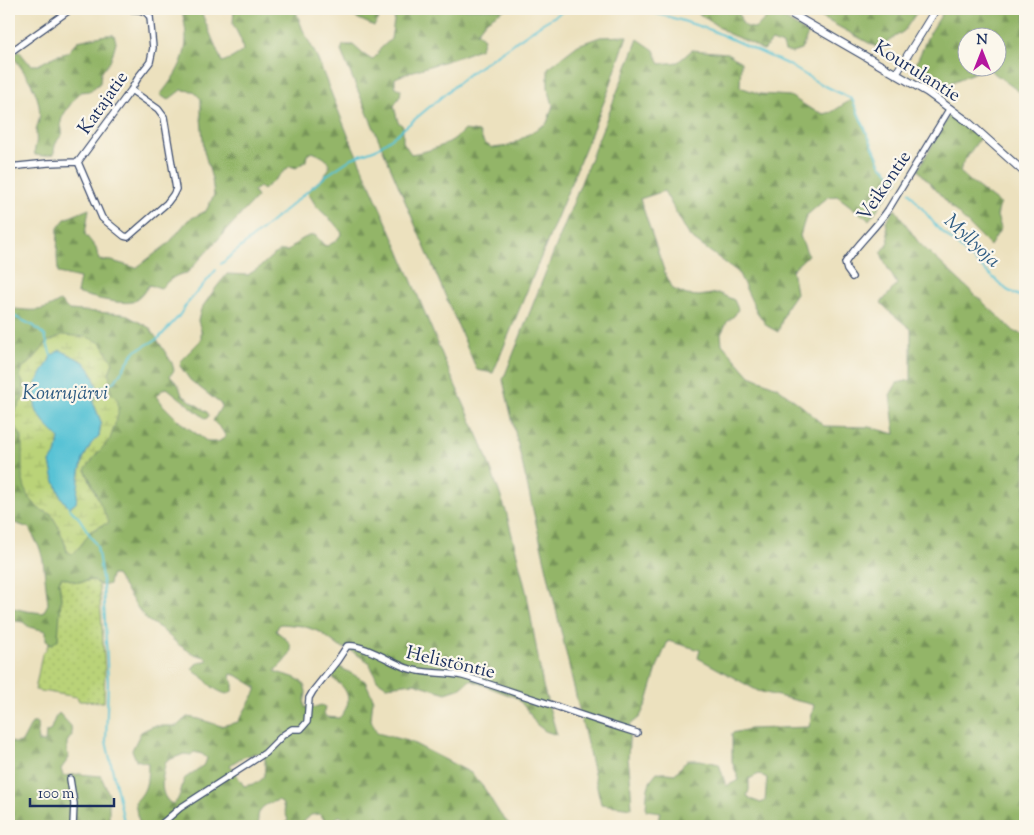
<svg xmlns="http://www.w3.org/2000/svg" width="1034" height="835" font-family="'Sorts Mill Goudy',serif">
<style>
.green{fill:url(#green-dots);stroke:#6a816b}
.forest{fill:url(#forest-firs);stroke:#577263;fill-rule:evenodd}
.wetland{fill:url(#wetland-marsh);stroke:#6a816b;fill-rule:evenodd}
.water{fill:#59c3d5;stroke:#3a799a}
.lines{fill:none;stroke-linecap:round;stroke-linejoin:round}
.stream{stroke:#59c3d5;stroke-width:2}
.minor-casing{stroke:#3a4a6c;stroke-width:8}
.tertiary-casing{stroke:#3a4a6c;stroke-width:9}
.minor{stroke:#fff;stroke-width:5.5}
.tertiary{stroke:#fff;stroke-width:7}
.labels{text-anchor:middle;stroke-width:4.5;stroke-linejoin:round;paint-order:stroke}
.street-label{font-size:19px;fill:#1b2f5e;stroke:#fbf7ec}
.water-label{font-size:20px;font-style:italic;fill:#2e5b82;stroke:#fbf7ec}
</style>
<defs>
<pattern id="green-dots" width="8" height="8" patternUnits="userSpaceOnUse" patternTransform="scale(1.25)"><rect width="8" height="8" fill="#bad378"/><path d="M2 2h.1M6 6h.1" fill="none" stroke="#9fb56a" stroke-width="1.8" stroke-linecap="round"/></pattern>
<pattern id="forest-firs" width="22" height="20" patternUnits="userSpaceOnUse" patternTransform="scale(1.25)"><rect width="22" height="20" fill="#93b568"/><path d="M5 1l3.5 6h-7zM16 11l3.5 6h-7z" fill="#779459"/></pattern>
<pattern id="wetland-marsh" width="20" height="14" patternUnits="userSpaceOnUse" patternTransform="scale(1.25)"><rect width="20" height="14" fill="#bad378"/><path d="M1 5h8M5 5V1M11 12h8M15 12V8" fill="none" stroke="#9fb56a"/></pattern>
</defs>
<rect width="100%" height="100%" fill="#fbf7ec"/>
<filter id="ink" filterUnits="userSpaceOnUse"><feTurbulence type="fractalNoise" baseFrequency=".02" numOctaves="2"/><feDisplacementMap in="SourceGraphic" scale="10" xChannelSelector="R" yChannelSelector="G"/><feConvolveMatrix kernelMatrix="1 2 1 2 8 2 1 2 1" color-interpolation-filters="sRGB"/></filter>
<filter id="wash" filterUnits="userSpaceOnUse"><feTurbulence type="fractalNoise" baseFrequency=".0096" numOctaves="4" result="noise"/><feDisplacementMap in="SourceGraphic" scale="20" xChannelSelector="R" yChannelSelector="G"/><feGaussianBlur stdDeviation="1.12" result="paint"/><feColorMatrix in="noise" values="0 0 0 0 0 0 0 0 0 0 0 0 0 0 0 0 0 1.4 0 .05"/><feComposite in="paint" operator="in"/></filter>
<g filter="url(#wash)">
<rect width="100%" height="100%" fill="#ece1be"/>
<path class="green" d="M62,577L77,582L94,580L99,585L105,670L104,702L79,701L77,697L35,690L42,654L45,651L48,645L52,644C58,621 63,607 59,582Z"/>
<path class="forest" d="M182,9H200L222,62L232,58L243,51L241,40L233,24L234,9L248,10L249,9H295L303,30L316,55L350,140L398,248L449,371L481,442L506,511L527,595L543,686L557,735L545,731L536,724L528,711L517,698L470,680L461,688L446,693L414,683L386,686L377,680L369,662L348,649L340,647L320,632L303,626L282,624L279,625L276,631C300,648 292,653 275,671C286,677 304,675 306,692C306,697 303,702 305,707L312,708L321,705L325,707L324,713L326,717L339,718C348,709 352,697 342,686C336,680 336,684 332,674L338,666L365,681L373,698L371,720L377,733L411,742L471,773L484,788L500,814L511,826H347L346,821L340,816L336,818L334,825L326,824L323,818L319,814L311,815L299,826H283L288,820L282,803L279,800C266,804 257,807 258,822L263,826H141L137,815L135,802C148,790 147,781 148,763L136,760L132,750L141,732L153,726H177L187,717L199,719L221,726L238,722L256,691V687L236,675L231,674L230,678L233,681V690L228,694C222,694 211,687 207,682C206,681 206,680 205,679C201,675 196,674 192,669L196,664L208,660L205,657L194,654L179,645L160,628L147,620L139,610L116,575H111L109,584C102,587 99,585 94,580L77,582L62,577L59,582L61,598L58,640L52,644L46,641V631L29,627L23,622L9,620V607L26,611L43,613L48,604L43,560L40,549L29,528L9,521V319L15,309C35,311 42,312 60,301L69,310L124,314L150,328L172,363L174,370L170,376L179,386L182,395L207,412L209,416L206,419L167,388L163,389L157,396L163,405L180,422L208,442H218L226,437L222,430L213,421L222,405L190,380L180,366L181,360L201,340V330L198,321L201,309L215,289L227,274L248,275L260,267L272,256L280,251H288C295,244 303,236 315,235L324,245L327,246L336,241L342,233L334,223L316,206L307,191C323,177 345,164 312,152L307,155L306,161L296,168L290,166L263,190L259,187L253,191L257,197L187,273C176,274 169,280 161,288L149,285C144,292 140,299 132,302C121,305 89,297 77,293L80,278L58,273L57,256L58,228L65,219L89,209L85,234L96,248L99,260L112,261L136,268L169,243L188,220L206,211L214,195L212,179L204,151L201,118V99L193,91L181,90L168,100L160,95C174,78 187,59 186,36C186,27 183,18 182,9ZM48,342L113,362L109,373L111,394L118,400L96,455L85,469L102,509L103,525L89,532C87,539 81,542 78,549L67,552C66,544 57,520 51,514C48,512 43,510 39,509L23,451L22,437L14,425V414L23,398L24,385L20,376L23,367L31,362ZM194,752L202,754L207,758L205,764L184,779L180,794L177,801L172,804C157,795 163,775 166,761L184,754L191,755ZM257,753L265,758C265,779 265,782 244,786L230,765L241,758Z
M348,9H380L383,13L374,26L346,13Z
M396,9H505L487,20L477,32L484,38L481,48C453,61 423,66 395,78V86L401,90L400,96L394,106L398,122L403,126V142L411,154C430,151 451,145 464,130L479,132L484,143L493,148L509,146L547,123L553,105L548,88V68L578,45L600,37L627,36L608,92L541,257L493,373L477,370L341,51L343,45H353L363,54L372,60L378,54V51L391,39Z
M692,9H738C741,21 741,28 756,28L772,11L808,34L801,50L792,53L785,51L783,45L772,41L764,50L761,49L751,43L729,34Z
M806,9H919L904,31L878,48Z
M945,9H1025V96L987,68H996V38H966V68H985L943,86L914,69L927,38Z
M106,35H114L116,42L112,56L110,62L101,72L100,83L90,91L80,92C75,99 60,116 61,123C61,128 63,130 62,135C56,141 54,146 54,154L42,156L35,155C34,150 35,148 36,144C37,140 36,136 36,132C36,128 38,124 39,120C43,96 26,75 13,56L19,51L27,61L32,65H38L55,56L67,53L78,41Z
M638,39L654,50L660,64L678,62L692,50L727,53L741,62L740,87L760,94L790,96L811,109L824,114L832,112L852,99L881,164L899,181L869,220L837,196L828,197L806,216L800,236L808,255L792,270L796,293L787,306L778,332L767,326L757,312L738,272L690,237L664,191L640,199L665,273L673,289L687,295L699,296L718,293L734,300L738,309L735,315L727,322L721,334L722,344L750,376L777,387L803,407L824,426L870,427L895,434L890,395L897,383L911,380V329L890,312L881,303L897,284L886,265L881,253L889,242L886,221L895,209L919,243L1015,332L1025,335V826H656L661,812L646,810C647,794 646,784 657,772L675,774L687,760H700L719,764L726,786L739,780L732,762V733L750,729L809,727L814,705L758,691L698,658L700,650L668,641L658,665L647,702L640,717L630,725L628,759L630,775L632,808L601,804L503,380ZM759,774L767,778L765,801L761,803L750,799L747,796L749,790V779Z
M950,114L982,135L962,164L960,172L970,181L1000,204L997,216L1001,228L990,246L954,210L918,170Z
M59,713L71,726L72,735L67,742V751L69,758L61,769L63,776L79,774L101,776L109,795V823L110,826H12L13,814L9,790V740L14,743L22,742L32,723H37L38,742H45L46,732L50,731L55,718Z"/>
<path class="wetland" d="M62,335L87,337L101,343L113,362L109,373L111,393L118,400V415L110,439L96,455L85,470L109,523L102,525L89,532C88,537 77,550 73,554L67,552L66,546L58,526L51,514L39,509L27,495L22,477V437L14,425V413L23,398L24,385L20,376L23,367L31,362L48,342ZM51,356L93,402L101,422L99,436L91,444L83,459L80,472L78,486L61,497L53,476L50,462L57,451L59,438L48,427V363Z"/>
<path class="water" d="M60,350L84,362L91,371L98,389L93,402L101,422L99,436L91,444L83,459L80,472L76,503L69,508L61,497L53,476L50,462L57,451L59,438L48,427L37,412L35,405L36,383L48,363L51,356Z"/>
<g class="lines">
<path class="stream" d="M639,9L680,20L711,30L789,65L817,82L852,99L881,165L899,181
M909,192L937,227L1007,290L1025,299
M221,264L327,175L352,158L376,149L396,135L470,73L543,23L567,9
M9,314L34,326L45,336L51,356
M98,389L108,385L116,380L134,352L159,338L179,316L186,305L216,270
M69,508L79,518L97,546L103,585L106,640L108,682L106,741L125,826
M656,826L657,825"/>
</g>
</g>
<g filter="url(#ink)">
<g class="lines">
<defs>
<path id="minor" d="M9,53L71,9
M78,162L102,218L124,236L128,237L167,203L173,195L176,189L164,117L158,109L131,90
M9,167L48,163L78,162L131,90L139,76L150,62L153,48L150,17C145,8 134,10 125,9
M852,277L847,270L845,263C857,244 875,229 888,210L950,108
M70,779L74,804L73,826
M159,826L180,808L265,753L283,735L292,729H301L307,722L309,698L313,691L337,661L347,646C362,643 392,663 407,668C425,675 445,671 463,676C496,686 528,697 561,708C586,717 611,725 637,733"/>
<path id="tertiary" d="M783,9L927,92L967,121L1025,173
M896,74L936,9"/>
</defs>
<use href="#minor" class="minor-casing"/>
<use href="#tertiary" class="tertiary-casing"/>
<use href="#minor" class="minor"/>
<use href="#tertiary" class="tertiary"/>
</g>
</g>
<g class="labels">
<g class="street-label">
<text transform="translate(918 70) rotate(32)" y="7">Kourulantie</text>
<text transform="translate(102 102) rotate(-55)" y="7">Katajatie</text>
<text transform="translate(883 185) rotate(-56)" y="7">Veikontie</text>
<text transform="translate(451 661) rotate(13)" y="7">Helistöntie</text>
</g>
<g class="water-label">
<text transform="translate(973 240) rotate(43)" y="7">Myllyoja</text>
<text x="65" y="399">Kourujärvi</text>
</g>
</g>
<rect width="1034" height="835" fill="none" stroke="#fbf7ec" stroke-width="30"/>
<g transform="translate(982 52)"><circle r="24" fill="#fbf7ec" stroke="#a1a7b3"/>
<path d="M0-4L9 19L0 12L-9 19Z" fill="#b5179e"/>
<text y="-8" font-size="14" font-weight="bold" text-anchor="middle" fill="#1b2f5e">N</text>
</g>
<path d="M30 798v8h84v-8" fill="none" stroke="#1b2f5e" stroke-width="2.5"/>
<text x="38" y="798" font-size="15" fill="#1b2f5e" stroke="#fbf7ec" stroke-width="4" paint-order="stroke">100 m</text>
</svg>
